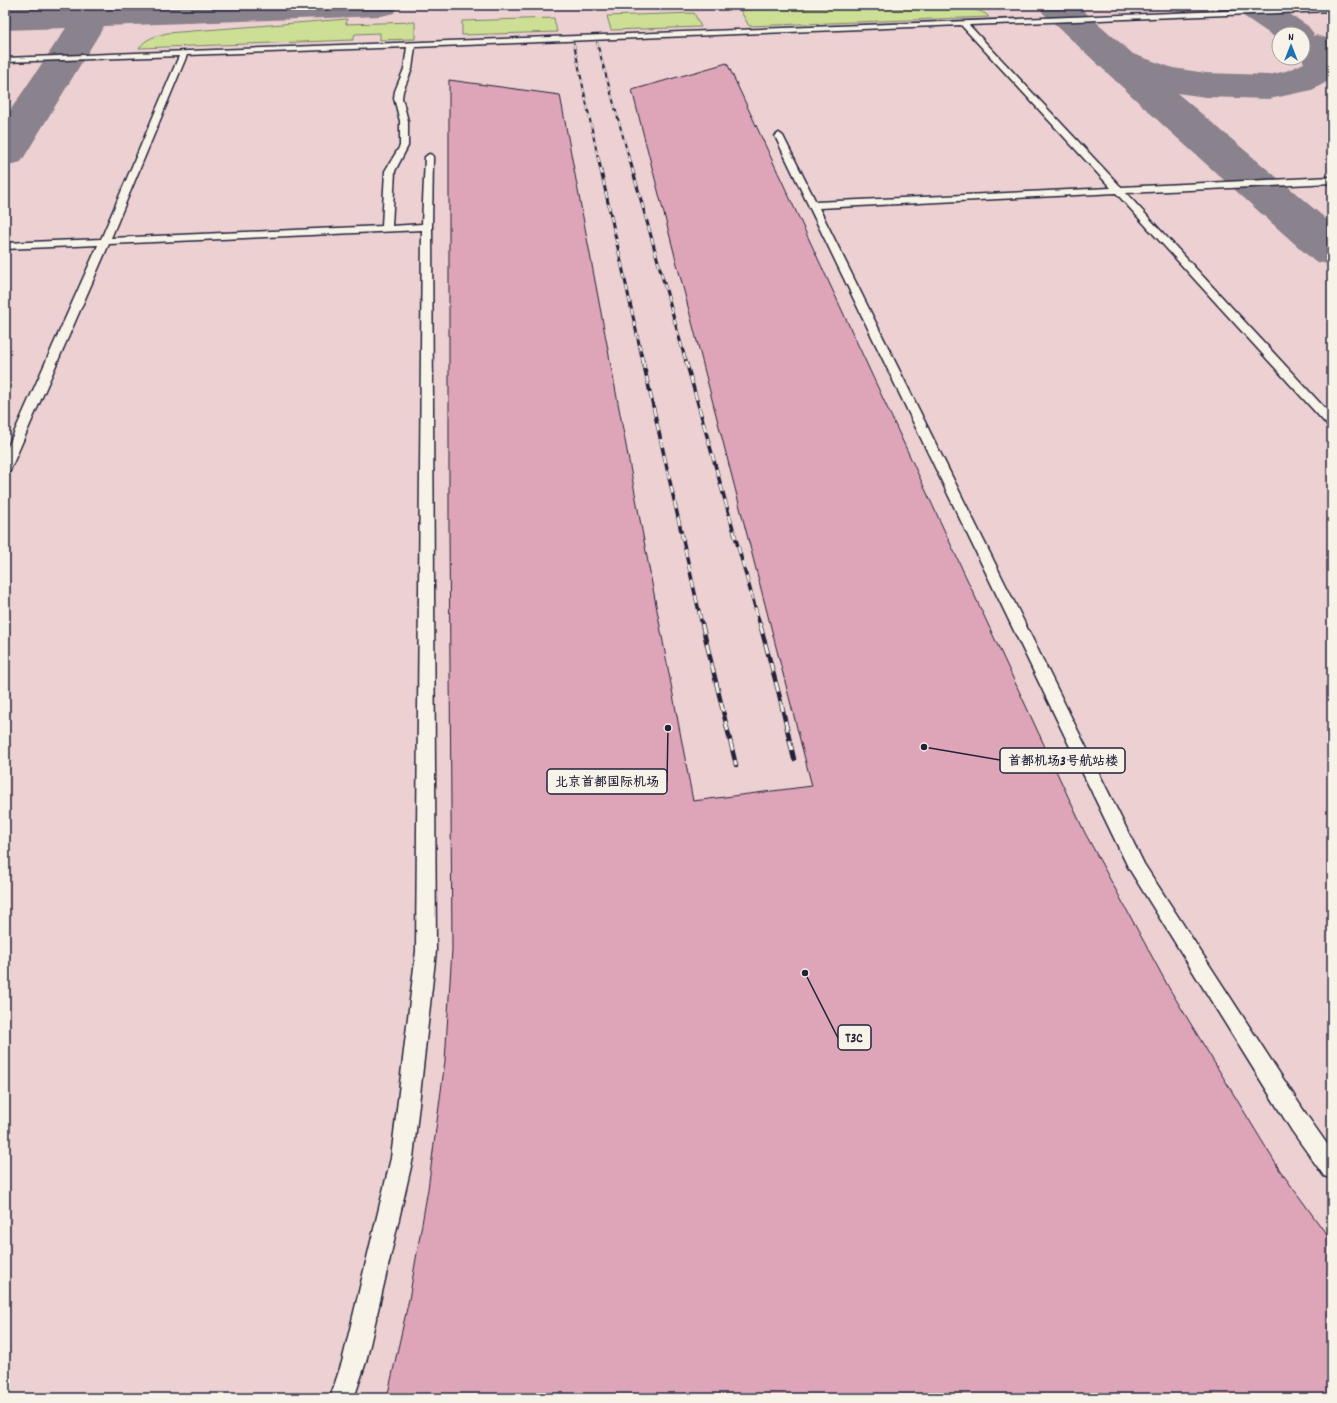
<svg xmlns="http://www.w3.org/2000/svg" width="1337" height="1403" font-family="Dekko,'LXGW WenKai TC',sans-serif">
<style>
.built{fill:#ecd0d2;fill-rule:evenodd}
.green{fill:#ccdf94;stroke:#778068}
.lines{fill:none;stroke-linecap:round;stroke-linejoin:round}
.taxiway{fill:#8a828c;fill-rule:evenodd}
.building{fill:#dda5b7;stroke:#22223b}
.lane-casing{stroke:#22223b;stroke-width:3}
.lane{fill:#f7f3e8;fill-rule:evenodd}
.rail-far3-casing{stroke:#22223b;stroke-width:2}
.rail-far2-casing{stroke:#22223b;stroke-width:3}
.rail-far1-casing{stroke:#22223b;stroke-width:3.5}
.rail-casing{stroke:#22223b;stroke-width:4.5}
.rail-far3{stroke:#f7f3e8;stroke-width:1.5;stroke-dasharray:4.5;stroke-linecap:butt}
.rail-far2{stroke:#f7f3e8;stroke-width:2;stroke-dasharray:6;stroke-linecap:butt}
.rail-far1{stroke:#f7f3e8;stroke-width:2.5;stroke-dasharray:8;stroke-linecap:butt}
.rail{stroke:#f7f3e8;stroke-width:3;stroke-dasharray:10;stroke-linecap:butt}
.leader{fill:none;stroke:#22223b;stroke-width:1.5}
.callout-dot{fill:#22223b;stroke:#f7f3e8;stroke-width:1.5}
.callout{fill:#f7f3e8;stroke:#22223b;stroke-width:1.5}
.callout-label{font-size:13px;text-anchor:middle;font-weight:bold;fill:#22223b}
</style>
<rect width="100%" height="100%" fill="#f2e3de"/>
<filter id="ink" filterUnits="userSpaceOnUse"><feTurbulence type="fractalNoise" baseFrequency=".025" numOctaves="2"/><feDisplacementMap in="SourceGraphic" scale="8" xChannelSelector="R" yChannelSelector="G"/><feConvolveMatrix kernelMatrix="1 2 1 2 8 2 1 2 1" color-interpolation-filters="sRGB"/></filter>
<g filter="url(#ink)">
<path class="built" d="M5,5H1332V1398H5ZM1279,34H1303V58H1279Z"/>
<path class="green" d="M798,8H958C969,9 982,9 989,17L749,26L740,10Z
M694,13L701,27L611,30L607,16Z
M554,18L557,32L462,35V21Z
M347,19L346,24L415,22V39L380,40V33L355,34L353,40L139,48C146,38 156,36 167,33Z"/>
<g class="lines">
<path class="taxiway" d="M81,5H399L394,13L381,16L104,26L21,162L5,166V118L66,28L5,30V8Z
M1038,5H1077L1133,54L1173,68L1206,73L1269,75L1286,71L1304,63L1302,58H1303V34H1279V40L1239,13L1234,5H1276L1308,26L1314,34L1312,36L1316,35L1330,39L1332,42V79L1312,90L1269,99L1206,97L1177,93L1332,224V265L1314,261L1165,127L1043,13Z"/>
</g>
<path class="building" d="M727,63L1085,833L1169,988L1279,1169L1332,1242V1398H387L409,1299L428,1189L445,1061L452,949L449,527V80L560,95L693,801L812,786L632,90Z"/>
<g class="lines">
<defs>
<path id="lane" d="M1332,7V11L969,25L1121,187L1332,177V183L1126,193L1332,416V427L1328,426L1116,193L819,208L1144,864L1308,1117L1332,1151V1179L1324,1176L1292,1131L1128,867L775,136L779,133L783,136L816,202L1111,188L961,25L415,47L412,69L403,91L402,98L408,121V146L395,171L392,226L422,224L425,157L429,154L432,155L433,157L432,227L436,951L413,1158L366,1362L354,1398H330L342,1362L391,1158L416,951L422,230L109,244L11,468L10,471L5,472V453L98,245L5,249V243L101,239L179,56L5,62V58ZM407,47L404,69L395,91L394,98L400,121V146L385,171L382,226L111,238L187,55Z"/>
</defs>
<use href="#lane" class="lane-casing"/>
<use href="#lane" class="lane"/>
<defs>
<path id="rail-far3" d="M597,43L629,158
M574,44L598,158"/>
<path id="rail-far2" d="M598,157L643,362
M629,157L686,362"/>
<path id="rail-far1" d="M643,361L702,625
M686,361L760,625"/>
<path id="rail" d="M702,624L736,765
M760,624L779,694L794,759"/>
</defs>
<use href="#rail-far3" class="rail-far3-casing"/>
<use href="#rail-far2" class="rail-far2-casing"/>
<use href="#rail-far1" class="rail-far1-casing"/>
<use href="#rail" class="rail-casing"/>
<use href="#rail-far3" class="rail-far3"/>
<use href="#rail-far2" class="rail-far2"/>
<use href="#rail-far1" class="rail-far1"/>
<use href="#rail" class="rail"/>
</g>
</g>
<path class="leader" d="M924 747L1000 760M668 728L667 782M805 973L838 1038"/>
<g class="callout-dot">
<circle cx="924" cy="747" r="4"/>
<circle cx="668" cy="728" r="4"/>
<circle cx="805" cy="973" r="4"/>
</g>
<g class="callout">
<rect x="1000" y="748" width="125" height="25" rx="4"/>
<rect x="547" y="769" width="120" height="25" rx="4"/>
<rect x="838" y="1025" width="33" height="25" rx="4"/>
</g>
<g class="callout-label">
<text x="1063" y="765">首都机场3号航站楼</text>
<text x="607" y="786">北京首都国际机场</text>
<text x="854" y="1042">T3C</text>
</g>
<rect width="1337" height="1403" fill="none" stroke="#f7f3e8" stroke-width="20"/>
<rect x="10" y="10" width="1317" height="1383" fill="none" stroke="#22223b" stroke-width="1.5" filter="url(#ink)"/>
<g transform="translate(1291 46)"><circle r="19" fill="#f7f3e8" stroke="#a29fa3"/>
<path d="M0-3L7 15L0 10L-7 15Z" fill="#1f6fb2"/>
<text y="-6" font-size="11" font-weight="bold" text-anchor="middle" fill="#22223b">N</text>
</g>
</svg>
